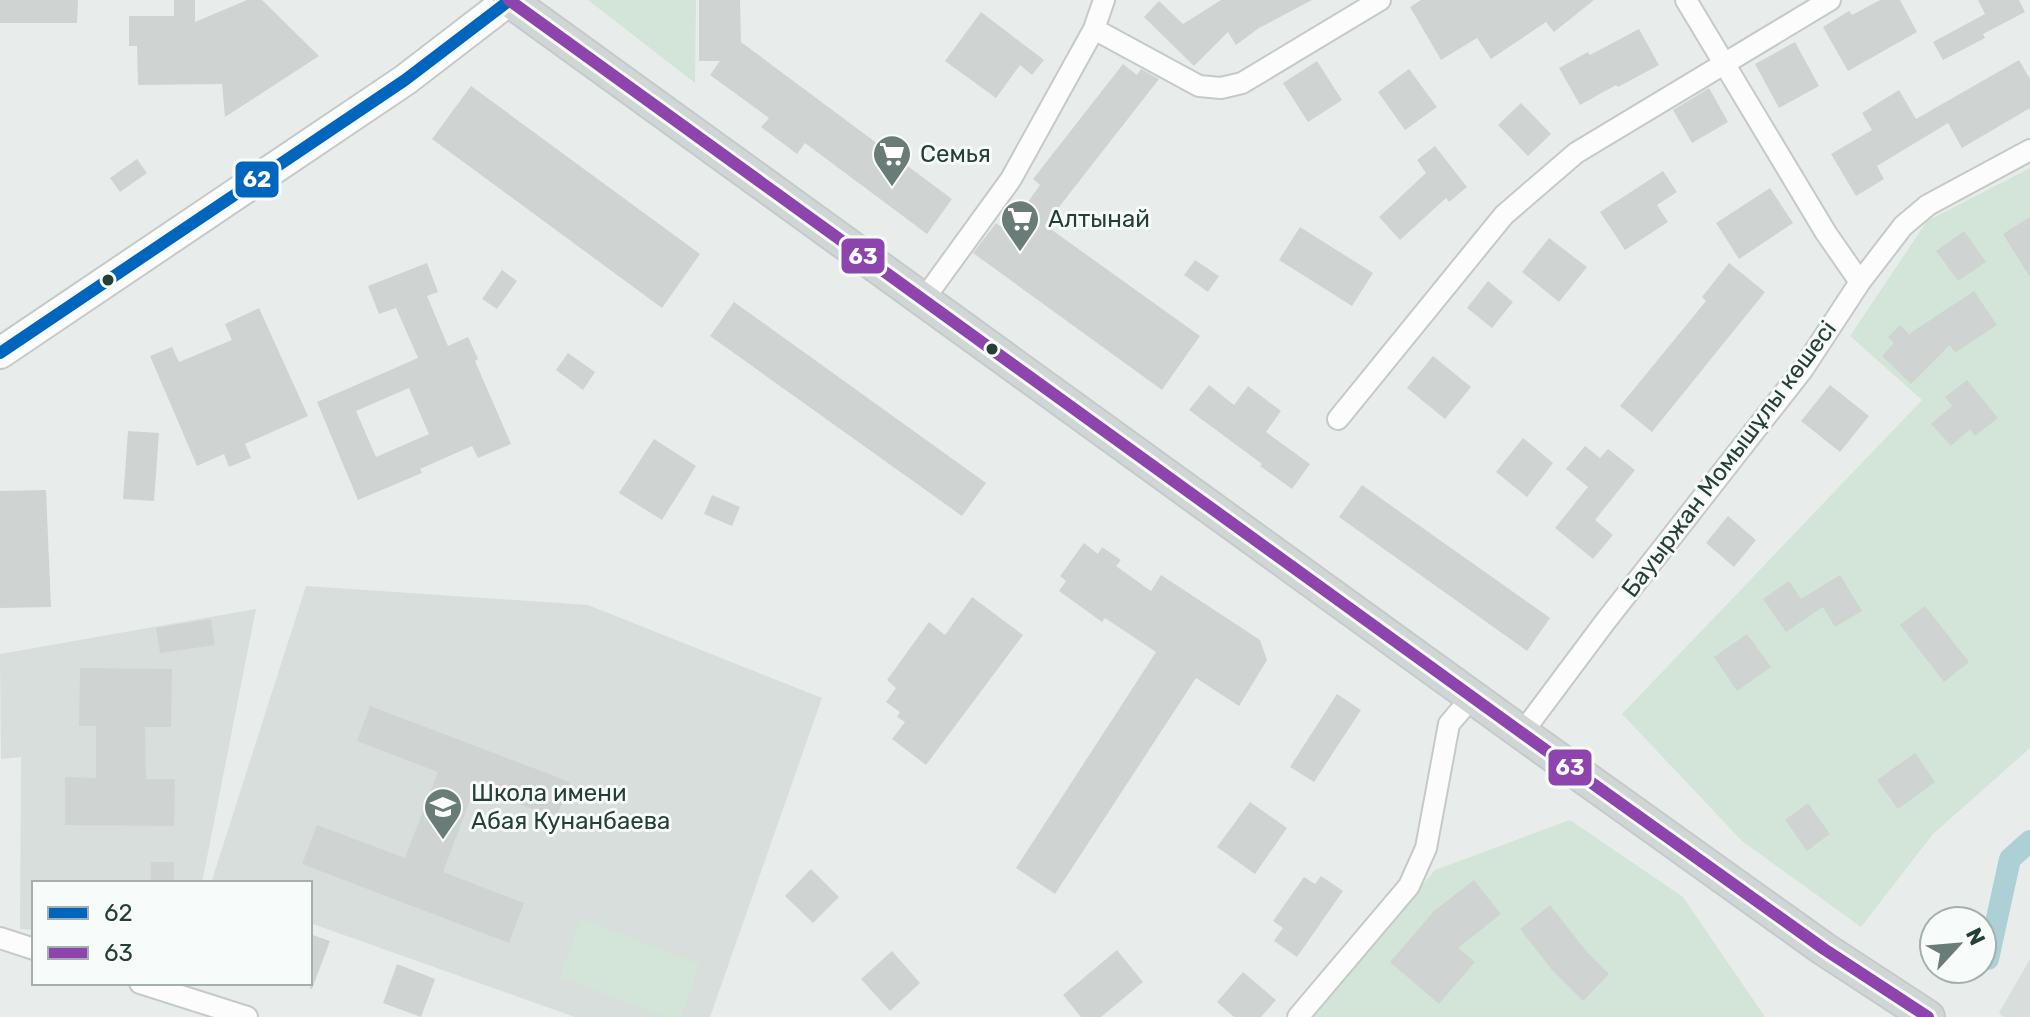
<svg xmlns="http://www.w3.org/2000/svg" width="2030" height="1017" font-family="Rubik,sans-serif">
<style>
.built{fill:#d7dedb}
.green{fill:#d3e4d8}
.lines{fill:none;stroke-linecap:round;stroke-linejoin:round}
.canal{stroke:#add0d7;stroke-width:22}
.building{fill:#cfd4d2;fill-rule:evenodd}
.minor-casing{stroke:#c5cac8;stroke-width:24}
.secondary-casing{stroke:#c4cac8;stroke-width:34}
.primary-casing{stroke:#c3cbc9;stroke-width:36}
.minor{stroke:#fcfcfc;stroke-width:20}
.secondary{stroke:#fcfcfc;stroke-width:30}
.primary{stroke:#d0d6d5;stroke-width:32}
.bus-1-casing{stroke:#f7fbf9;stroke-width:18}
.bus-2-casing{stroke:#f7fbf9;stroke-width:18}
.bus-1{stroke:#0065bd;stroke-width:12}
.bus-2{stroke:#8e44ad;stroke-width:12}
.bus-dot{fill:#263f39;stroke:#f7fbf9;stroke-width:3}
.labels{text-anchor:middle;stroke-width:6;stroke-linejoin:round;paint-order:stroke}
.poi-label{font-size:24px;fill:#263f39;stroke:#f7fbf9;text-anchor:start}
.street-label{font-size:24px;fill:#263f39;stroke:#f7fbf9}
.line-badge{stroke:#f7fbf9;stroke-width:3}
.badge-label{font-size:22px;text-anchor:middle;font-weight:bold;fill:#fff}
</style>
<rect width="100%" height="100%" fill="#e8edeb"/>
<path class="built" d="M306,586L588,605L822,698L710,1017H575L310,923V883H211Z
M256,609L202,883H34V930L20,929L21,757L1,759L0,654Z
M2030,959V1017H2004L1999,1013Z"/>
<path class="green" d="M588,0H696L695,83Z
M2030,168V748L1933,834L1861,927L1742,841L1622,714L1922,400L1850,336L1927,221Z
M1570,820L1683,897L1765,1017H1312L1435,870Z
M581,919L700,964L681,1017H666L560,977Z"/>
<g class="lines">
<path class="canal" d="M1988,959L2010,859L2030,841"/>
</g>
<path class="building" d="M0,0H78L77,23H0Z
M174,0H195V22L247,0H262L319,56L225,117L222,84L138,85L137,46H129V16H174Z
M699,0H740L741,42L952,199L927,234L805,143L797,154L761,127L769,118L710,75L720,61H699Z
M1221,0H1312L1259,28L1236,45L1228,32L1194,66L1144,17L1159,1L1183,24Z
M1421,0H1594L1554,32L1546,22L1491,59L1477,38L1441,60L1410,7Z
M1880,0H1900L1917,32L1848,71L1823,27L1849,11L1852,15Z
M1978,0H2019L2025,12L1983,34L1985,38L1943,60L1933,42L1985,14Z
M981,12L1044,60L1032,75L1020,65L996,98L945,61Z
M1639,29L1659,65L1618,87L1616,85L1580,105L1559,68L1588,52L1590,55Z
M1795,42L1819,86L1779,108L1755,64Z
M2019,60L2030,79V108L1962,148L1948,123L1877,166L1884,179L1856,196L1831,154L1872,130L1862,113L1899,90L1916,119Z
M1317,61L1342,100L1308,122L1283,83Z
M1123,64L1137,75L1141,69L1159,79L1045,225L1200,336L1162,390L973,253L996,223L1007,231L1040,185L1033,179Z
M1409,69L1437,107L1405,130L1378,92Z
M471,86L700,254L662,308L432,139Z
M1709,88L1728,122L1692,143L1673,110Z
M1521,103L1551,134L1528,156L1498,125Z
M1435,146L1467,187L1449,202L1446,198L1400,240L1379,217L1426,173L1417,160Z
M137,159L147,173L120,192L110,178Z
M1663,171L1677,192L1657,205L1668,222L1625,250L1600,212Z
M1770,188L1793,223L1739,259L1716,223Z
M2030,217V277L2003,234Z
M1300,227L1373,273L1352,306L1279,260Z
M1964,231L1986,262L1958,281L1936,251Z
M1549,238L1587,267L1559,302L1522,272Z
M1195,260L1219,276L1208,292L1184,275Z
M427,263L438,292L427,296L448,346L468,337L478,359L475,361L511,444L478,458L472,446L420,469L422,473L358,500L317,402L418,358L396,308L379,314L368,286ZM409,388L429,434L376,457L356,411Z
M1729,263L1765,292L1652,432L1620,406L1706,301L1702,297Z
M502,270L517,281L497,309L482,299Z
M1488,281L1513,302L1492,328L1467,308Z
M1974,291L1997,325L1955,353L1950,345L1911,384L1882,356L1894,343L1888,337L1900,325L1909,334Z
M734,302L986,483L962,516L710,336Z
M259,308L308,416L245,444L251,458L229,467L224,454L197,466L150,356L172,347L179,362L232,340L225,324Z
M568,353L595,372L583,390L556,370Z
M1433,356L1471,387L1445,419L1407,388Z
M1967,380L1998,418L1975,436L1970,429L1951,446L1931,424L1952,406L1945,397Z
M1209,385L1234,405L1248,386L1281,411L1266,432L1310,464L1292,489L1260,466L1262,464L1189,410Z
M1830,385L1869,416L1840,452L1801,421Z
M128,431L159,433L154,501L123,499Z
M1523,438L1553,463L1527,497L1496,472Z
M654,439L696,466L662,520L619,493Z
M1585,446L1600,458L1608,449L1635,470L1595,520L1613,535L1593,559L1555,528L1588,487L1566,469Z
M1362,485L1550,618L1527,651L1339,517Z
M46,490L51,607L0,608V491Z
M712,495L740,507L732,526L704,514Z
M1728,516L1756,540L1734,567L1706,543Z
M1084,543L1098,554L1102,547L1121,560L1116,566L1151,591L1161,575L1260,640L1267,660L1239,706L1196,678L1055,894L1016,868L1156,652L1105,618L1102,622L1059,591L1066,581L1060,576Z
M1840,575L1862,611L1835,627L1823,607L1786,632L1763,599L1789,581L1801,599Z
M972,597L1023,635L926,765L892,739L905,722L897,717L900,712L886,702L896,688L887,680L929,622L945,635Z
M1925,606L1969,662L1944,682L1900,625Z
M211,619L215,645L160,653L156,628Z
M1747,634L1771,667L1737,691L1714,657Z
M80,668L172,669L171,727H145L146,779H175L174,826L65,825V777L96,778V726H79Z
M1337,694L1361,710L1314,782L1290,767Z
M370,706L570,782L556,818L475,787L443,872L524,903L509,943L302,864L317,825L405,858L438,772L357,741Z
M1915,753L1935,782L1898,809L1877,780Z
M1250,802L1287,828L1255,874L1217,847Z
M1808,803L1830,834L1807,851L1785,820Z
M151,862H174V883H151Z
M811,869L839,897L813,923L785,896Z
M1321,876L1343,891L1297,957L1274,941L1283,928L1273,921L1304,877L1315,884Z
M1474,880L1501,914L1458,948L1475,962L1439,1004L1390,962L1434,911Z
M1550,905L1586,951L1609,974L1583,1001L1552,970L1520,929Z
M310,934L330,941L312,989H310Z
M1117,950L1143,982L1101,1017H1081L1063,995Z
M892,951L920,983L890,1011L861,979Z
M397,964L435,979L421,1017L383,1003Z
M1243,972L1276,1000L1261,1017H1234L1217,1002Z"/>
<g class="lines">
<defs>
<path id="minor" d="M1686,0L1826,233L1860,282
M1094,29L1199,86L1221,88L1242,83L1380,0
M924,299L1011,179L1094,29L1104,0
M1338,419L1504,215L1576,153L1830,0
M1522,733L1605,622L1803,369L1860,282L1903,226L1928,205L2030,150
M0,938L34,949
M140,983L247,1017
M1298,1017L1409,886L1426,848L1449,724L1472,697"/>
<path id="secondary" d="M0,353L405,80L509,0"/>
<path id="primary" d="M509,0L1522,733L1824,949L1928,1017"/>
</defs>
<use href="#minor" class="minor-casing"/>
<use href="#secondary" class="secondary-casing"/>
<use href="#primary" class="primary-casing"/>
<use href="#minor" class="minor"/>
<use href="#secondary" class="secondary"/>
<use href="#primary" class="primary"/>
<defs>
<path id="bus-1" d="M0,353L405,80L510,0"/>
<path id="bus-2" d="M509,0L1522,733L1824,949L1928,1017"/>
</defs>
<use href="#bus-1" class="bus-1-casing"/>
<use href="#bus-2" class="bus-2-casing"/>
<use href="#bus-1" class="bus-1"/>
<use href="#bus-2" class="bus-2"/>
</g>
<defs>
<symbol id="supermarket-pin" viewBox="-11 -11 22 30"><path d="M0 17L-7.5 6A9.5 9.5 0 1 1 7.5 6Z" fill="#6a7c77" stroke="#f7fbf9"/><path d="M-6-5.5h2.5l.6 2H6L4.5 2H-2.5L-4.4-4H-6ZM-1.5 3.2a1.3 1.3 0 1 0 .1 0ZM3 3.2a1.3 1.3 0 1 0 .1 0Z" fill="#fff"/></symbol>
<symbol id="school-pin" viewBox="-11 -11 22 30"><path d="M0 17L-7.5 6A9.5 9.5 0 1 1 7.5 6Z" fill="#6a7c77" stroke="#f7fbf9"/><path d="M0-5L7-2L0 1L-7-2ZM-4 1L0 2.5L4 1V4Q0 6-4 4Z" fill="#fff"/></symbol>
</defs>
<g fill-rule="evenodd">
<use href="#supermarket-pin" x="870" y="132" width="44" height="60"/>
<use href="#supermarket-pin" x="998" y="197" width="44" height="60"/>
<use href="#school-pin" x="421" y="785" width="44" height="60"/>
</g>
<g class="bus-dot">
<circle cx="108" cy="280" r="7"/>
<circle cx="992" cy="349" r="7"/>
</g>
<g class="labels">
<g class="poi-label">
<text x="920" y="162">Семья</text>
<text x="1048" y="227">Алтынай</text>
<text x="471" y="801">Школа имени<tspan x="471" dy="28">Абая Кунанбаева</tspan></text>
</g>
<g class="street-label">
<text transform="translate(1729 459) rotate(-53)" y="8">Бауыржан Момышұлы көшесі</text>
</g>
</g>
<g class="line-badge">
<rect x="234" y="160" width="46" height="39" rx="8" fill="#0065bd"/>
<rect x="840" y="237" width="46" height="38" rx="8" fill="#8e44ad"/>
<rect x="1547" y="748" width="46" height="39" rx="8" fill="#8e44ad"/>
</g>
<g class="badge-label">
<text x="257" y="187">62</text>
<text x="863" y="264">63</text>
<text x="1570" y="775">63</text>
</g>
<rect x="32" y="881" width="280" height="104" fill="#f7fbf9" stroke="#a3b0ac" stroke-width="2"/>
<rect x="48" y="907" width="40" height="12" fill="#0065bd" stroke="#a3b0ac" stroke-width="2"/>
<text x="104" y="921" font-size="24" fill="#263f39">62</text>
<rect x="48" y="947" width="40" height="12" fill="#8e44ad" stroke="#a3b0ac" stroke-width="2"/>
<text x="104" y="961" font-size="24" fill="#263f39">63</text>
<g transform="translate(1958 945) rotate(64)"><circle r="38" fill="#f7fbf9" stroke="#a3b0ac" stroke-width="2"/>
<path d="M0-6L14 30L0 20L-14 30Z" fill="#6a7c77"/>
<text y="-12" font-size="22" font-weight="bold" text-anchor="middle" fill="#263f39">N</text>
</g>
</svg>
